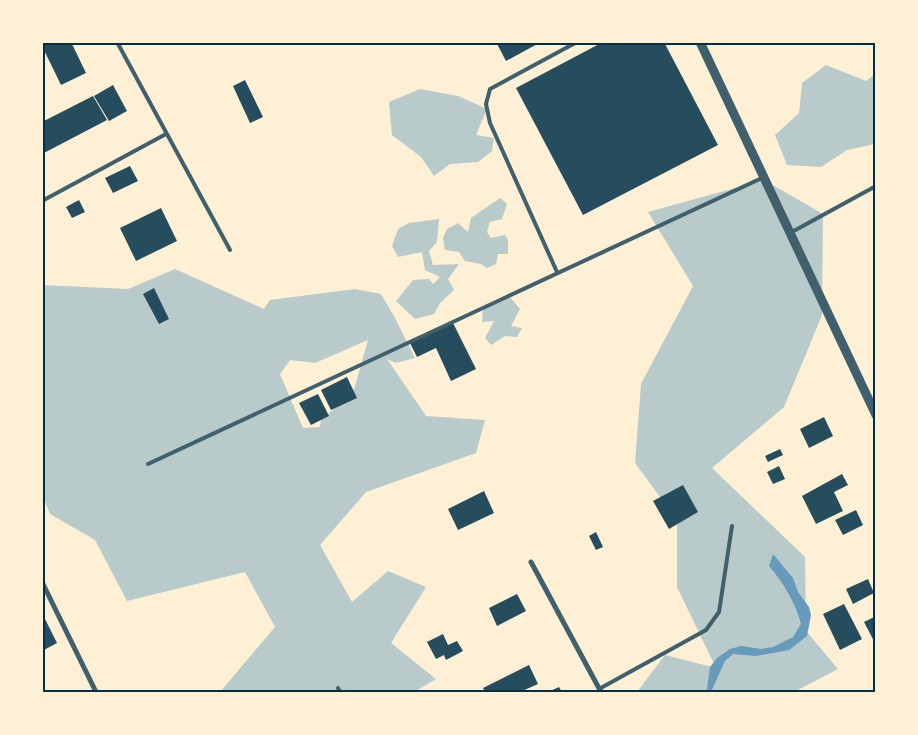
<svg xmlns="http://www.w3.org/2000/svg" width="918" height="735" font-family="Ubuntu,sans-serif">
<style>
.green{fill:#b9caca;fill-rule:evenodd}
.water{fill:#669bbc}
.building{fill:#264d5e}
.lines{fill:none;stroke-linecap:round;stroke-linejoin:round}
.service{stroke:#3f606c;stroke-width:4}
.minor{stroke:#3f606c;stroke-width:5}
.tertiary{stroke:#3f606c;stroke-width:9}
.neatline{fill:none;stroke:#003049;stroke-width:2}
</style>
<rect width="100%" height="100%" fill="#fdf0d5"/>
<path class="green" d="M826,65L866,81L875,74V144L847,150L821,167L787,165L775,135L799,113L802,83Z
M420,89L458,96L487,109L476,135L494,138L492,151L478,162L450,164L434,176L421,157L392,135L389,102Z
M764,180L823,214L822,315L784,407L712,468L805,557L806,631L838,669L794,692H637L665,655L716,668L677,587V520L635,463L641,384L693,286L648,212Z
M500,198L507,204L502,219L490,222L487,232L491,238L505,235L508,240V254H498L496,264L487,268L481,264L465,261L459,252L445,250L443,238L447,229L458,223L468,232L471,218Z
M439,219L437,242L429,251L433,265L459,264L448,279L454,290L440,303L434,314L415,319L396,301L413,280L429,279L433,284L440,277L425,270L422,252L398,257L392,246L398,229L409,223Z
M175,269L264,309L270,300L355,289L381,294L395,318L415,358L396,363L387,359L426,416L485,420L476,453L366,492L320,545L352,602L388,571L426,587L391,643L436,679L414,692H220L275,627L245,572L127,601L95,540L50,514L43,496L42,285L128,289ZM368,340L353,393L321,420L320,427L303,428L280,374L290,360L315,363Z
M509,296L520,309L511,326L522,328L517,337L505,336L491,345L485,338L494,321L482,322L483,308Z"/>
<path class="water" d="M773,554L793,578L798,592L809,607L811,615L807,636L789,650L756,656L733,654L725,661L711,692H703L707,689L710,667L717,658L730,649L741,646L761,649L773,647L793,637L801,624C796,604 783,582 769,566Z"/>
<path class="building" d="M42,42H71L86,73L61,85L42,46Z
M496,42H541L506,61Z
M603,42H664L718,145L583,215L516,88Z
M245,80L263,117L250,123L233,86Z
M113,85L127,111L109,121L94,96Z
M93,96L107,120L42,154V122Z
M130,166L138,181L113,193L105,178Z
M79,200L85,212L72,218L66,207Z
M161,208L177,241L136,261L120,228Z
M154,288L169,319L159,324L143,294Z
M453,323L476,369L451,381L436,348L417,357L410,343Z
M347,377L357,398L331,410L321,390Z
M318,394L329,416L311,425L299,403Z
M824,417L833,436L809,448L800,429Z
M780,449L783,455L768,462L765,456Z
M779,466L785,479L773,484L767,472Z
M842,474L848,485L834,492L843,511L816,524L802,496Z
M683,485L698,512L669,529L653,501Z
M484,491L494,513L458,530L448,509Z
M856,510L863,525L843,535L835,520Z
M596,532L603,547L596,550L589,536Z
M868,579L874,593L853,604L846,589Z
M517,594L526,611L497,626L489,608Z
M844,604L862,639L840,650L823,614Z
M42,613L57,643L42,651Z
M876,616V645L864,622Z
M443,634L448,645L457,641L463,651L446,660L444,655L436,659L427,642Z
M529,665L538,684L520,692H485L483,688Z
M559,687L562,692H548Z"/>
<g class="lines">
<path class="service" d="M117,42L230,250
M42,201L166,134
M790,233L876,186
M557,272L490,123L486,104L490,89L577,42
M148,464L764,177
M338,688L340,692
M599,689L706,630L719,612L732,526"/>
<path class="minor" d="M531,562L601,692
M42,582L96,692"/>
<path class="tertiary" d="M700,42L876,415"/>
</g>
<rect width="918" height="735" fill="none" stroke="#fdf0d5" stroke-width="88"/>
<rect x="44" y="44" width="830" height="647" class="neatline"/>
</svg>
